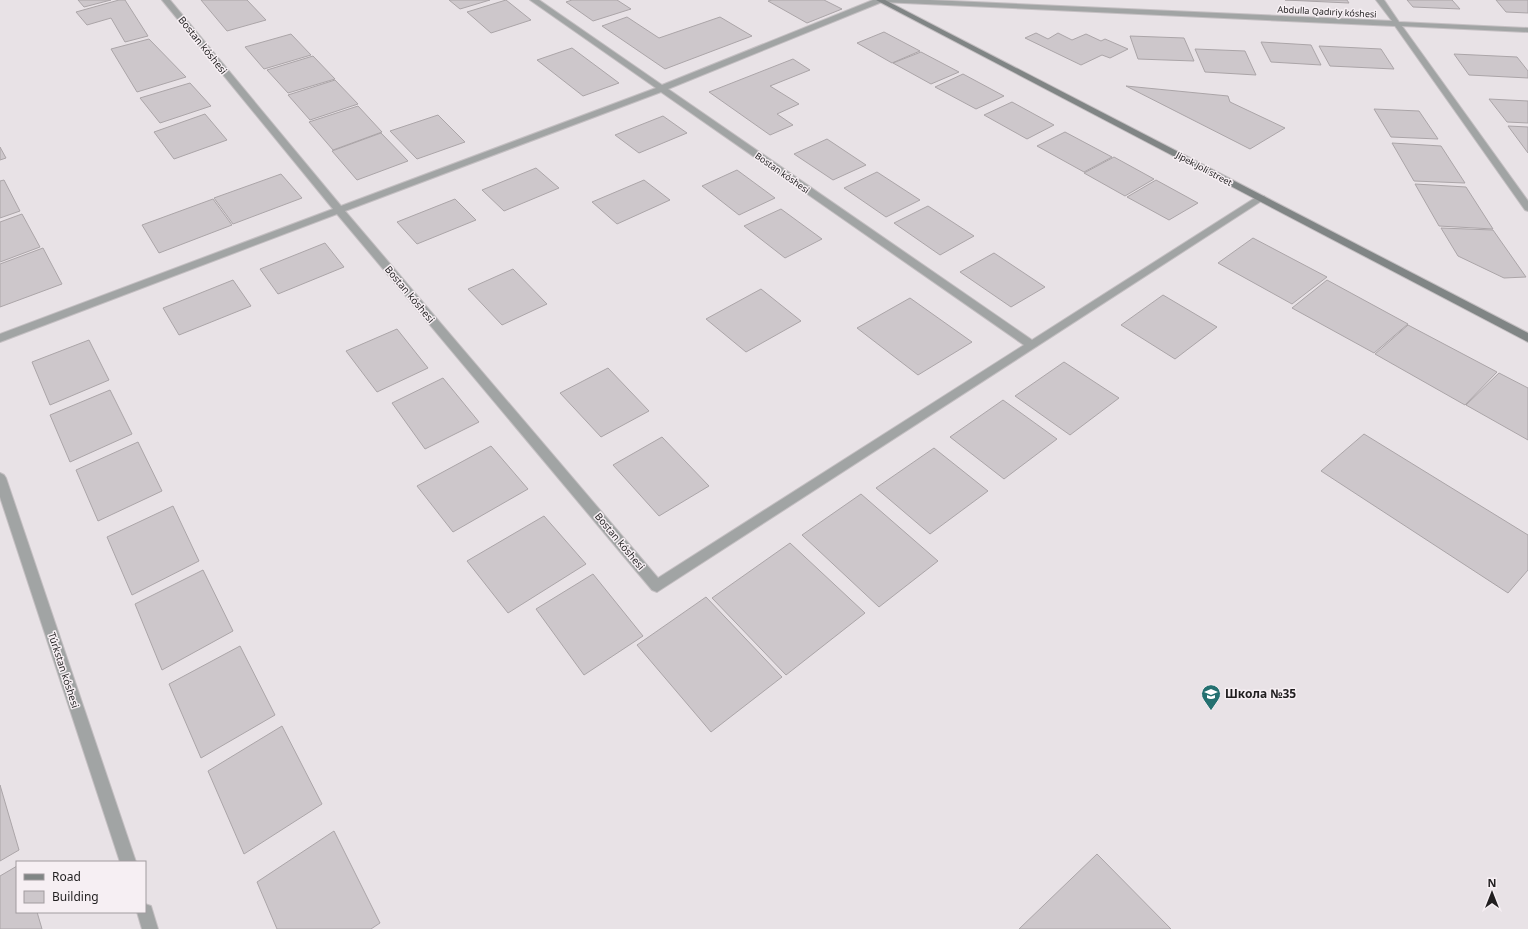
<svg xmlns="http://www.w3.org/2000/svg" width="1528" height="929" font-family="'Noto Sans',sans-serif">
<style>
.building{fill:#cdc7cb;stroke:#aba5a8}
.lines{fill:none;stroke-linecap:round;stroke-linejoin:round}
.street-casing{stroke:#c4bfc2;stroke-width:2}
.secondary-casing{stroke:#c4bfc2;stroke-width:2}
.street{fill:#a1a4a4;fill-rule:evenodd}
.secondary{fill:#808585;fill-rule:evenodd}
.labels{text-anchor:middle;stroke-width:3;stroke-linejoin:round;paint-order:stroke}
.far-street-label{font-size:9px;fill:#211f20;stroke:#f6eff3}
.street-label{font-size:10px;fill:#211f20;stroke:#f6eff3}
.near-poi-label{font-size:12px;font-weight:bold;fill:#211f20;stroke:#f6eff3;text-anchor:start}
</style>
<rect width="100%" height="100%" fill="#e8e2e6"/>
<path class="building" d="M78,0H111L84,7Z
M119,0H125L148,36L125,42L111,18L87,25L76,12Z
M201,0H247L266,20L227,31Z
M449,0H490L460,9Z
M506,0L531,20L491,33L467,12Z
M572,0H617L631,9L593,21L566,2Z
M772,0H824L842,9L807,23L768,1Z
M1285,0H1347L1349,3Z
M1407,0H1452L1460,9L1413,7Z
M1496,0H1528V13L1506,12Z
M627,17L659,38L720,17L752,36L665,69L602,26Z
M884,32L920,51L892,63L857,43Z
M1036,33L1048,39L1058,33L1072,40L1086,34L1101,41L1105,39L1128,49L1110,58L1102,55L1081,65L1025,38Z
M291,34L311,55L264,69L245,47Z
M1130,36L1184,38L1194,61L1138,59Z
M149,39L186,77L137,92L111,49Z
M1261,42L1311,45L1321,65L1271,62Z
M1319,46L1381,49L1394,69L1330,66Z
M572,48L619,83L583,96L537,60Z
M1195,49L1245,51L1256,75L1205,72Z
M921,52L959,72L931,84L893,63Z
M1454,54L1517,57L1528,71V78L1469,75Z
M313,56L335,79L288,93L267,70Z
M793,59L810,70L770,86L799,104L777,114L793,125L770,135L709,92Z
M963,74L1004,96L976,109L935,87Z
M335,80L358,104L310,120L288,95Z
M190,83L211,106L160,123L140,98Z
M1126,86L1228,96L1230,102L1285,128L1250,149Z
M1489,99L1528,101V123L1507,122Z
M1012,102L1054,125L1027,139L984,115Z
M358,106L382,132L333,150L309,122Z
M1374,109L1419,111L1438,139L1391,137Z
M205,114L227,140L174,159L154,132Z
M438,115L465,142L417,159L390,131Z
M663,116L687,133L639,153L615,135Z
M1508,126L1528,127V153Z
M1065,132L1112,157L1084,172L1037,146Z
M381,133L408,161L357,180L332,151Z
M827,139L866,165L833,180L794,154Z
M1392,143L1441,146L1465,183L1414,181Z
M0,147L6,158L0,160Z
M1114,157L1154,179L1125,196L1084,173Z
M536,168L559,188L504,211L482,190Z
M737,170L775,198L739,215L702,186Z
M877,172L920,200L886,217L844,188Z
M281,174L302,198L233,224L214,198Z
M4,180L20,211L0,218V181Z
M644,180L670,200L617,224L592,202Z
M1156,180L1198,203L1169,220L1127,197Z
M1415,184L1466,187L1493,229L1439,226Z
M213,199L232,225L159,253L142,225Z
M455,199L476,220L417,244L397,222Z
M928,206L974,236L940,255L894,223Z
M781,209L822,239L785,258L744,226Z
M22,214L40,247L0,262V222Z
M1441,228L1493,230L1526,277L1504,278L1458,256Z
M1253,238L1327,277L1292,304L1218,263Z
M325,243L344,267L278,294L260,269Z
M43,248L62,284L0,307V264Z
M994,253L1045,287L1011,307L960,272Z
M513,269L547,304L502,325L468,289Z
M233,280L251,306L179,335L163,308Z
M1327,280L1408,324L1374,353L1292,308Z
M761,289L801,321L746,352L706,319Z
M1163,295L1217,327L1175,359L1121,325Z
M910,298L972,342L918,375L857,328Z
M1408,325L1497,372L1465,405L1375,354Z
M397,329L428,368L377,392L346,351Z
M89,340L109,380L50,405L32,362Z
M1064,362L1119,398L1070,435L1015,396Z
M608,368L649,411L601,437L560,393Z
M1499,373L1528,388V440L1466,405Z
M443,378L479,422L425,449L392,403Z
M110,390L132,434L70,462L50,415Z
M1003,400L1057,439L1004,479L950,437Z
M1364,434L1528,535V570L1508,593L1321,471Z
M662,437L709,486L659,516L613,465Z
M138,442L162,491L98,521L76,470Z
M491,446L528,489L453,532L417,486Z
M934,448L988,491L930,534L876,488Z
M861,494L938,561L879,607L802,535Z
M173,506L199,561L132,595L107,537Z
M544,516L586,564L508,613L467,561Z
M790,543L865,613L786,675L712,598Z
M203,570L233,631L162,670L135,604Z
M593,574L643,636L584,675L536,609Z
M706,597L782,677L711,732L637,645Z
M240,646L275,715L201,758L169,684Z
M282,726L322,804L244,854L208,771Z
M0,785L19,850L0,861Z
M334,831L380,923L371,929H277L257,882Z
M1097,854L1171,929H1019Z
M17,866V912H37L42,929H0V876Z"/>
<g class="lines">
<defs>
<path id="street" d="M162,0H170L341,206L656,88L530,0H539L662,85L873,0H930L1392,21L1376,0H1384L1399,22L1528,28V32L1402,26L1528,201V211L1525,210L1395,26L882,2L668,89L1032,340L1258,196H1264L1266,198L657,592L652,590L337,214L0,342V334L333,209ZM661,92L1024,345L658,578L345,211Z
M0,473L4,475L6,478L136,862H120L0,497Z
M145,904L151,906L158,929H142L137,912H145Z"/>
<path id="secondary" d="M876,0H885L1528,333V342Z"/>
</defs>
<use href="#street" class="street-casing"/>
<use href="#secondary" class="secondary-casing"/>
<use href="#street" class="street"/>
<use href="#secondary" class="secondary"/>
</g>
<defs>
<symbol id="school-pin" viewBox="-11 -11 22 30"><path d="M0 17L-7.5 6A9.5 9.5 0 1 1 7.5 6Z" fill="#247070" stroke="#f6eff3"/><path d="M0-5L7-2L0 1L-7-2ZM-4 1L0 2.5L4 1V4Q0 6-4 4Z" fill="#fff"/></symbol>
</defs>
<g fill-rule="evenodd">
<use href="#school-pin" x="1200" y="683" width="22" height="30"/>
</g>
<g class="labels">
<g class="far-street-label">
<text transform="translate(1327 12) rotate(3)" y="3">Abdulla Qadıriy kóshesi</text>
<text transform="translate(1204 169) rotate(28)" y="3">Jipek Joli street</text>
<text transform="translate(782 173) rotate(35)" y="3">Bostan kóshesi</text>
</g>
<g class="street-label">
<text transform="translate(203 45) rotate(51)" y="4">Bostan kóshesi</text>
<text transform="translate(410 294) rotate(50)" y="4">Bostan kóshesi</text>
<text transform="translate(620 541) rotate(50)" y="4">Bostan kóshesi</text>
<text transform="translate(64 670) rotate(72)" y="4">Túrkstan kóshesi</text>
</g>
<g class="near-poi-label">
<text x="1225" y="698">Школа №35</text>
</g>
</g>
<rect x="16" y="861" width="130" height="52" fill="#f6eff3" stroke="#a19c9f"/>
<rect x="24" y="874" width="20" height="6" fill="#808585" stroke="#a19c9f"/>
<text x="52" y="881" font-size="12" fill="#211f20">Road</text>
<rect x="24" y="891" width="20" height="12" fill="#cdc7cb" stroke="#a19c9f"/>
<text x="52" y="901" font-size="12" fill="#211f20">Building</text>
<g transform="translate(1492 893)" stroke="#f6eff3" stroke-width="3" paint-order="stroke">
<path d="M0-3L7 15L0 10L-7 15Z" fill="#211f20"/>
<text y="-6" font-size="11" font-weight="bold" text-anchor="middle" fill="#211f20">N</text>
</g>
</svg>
